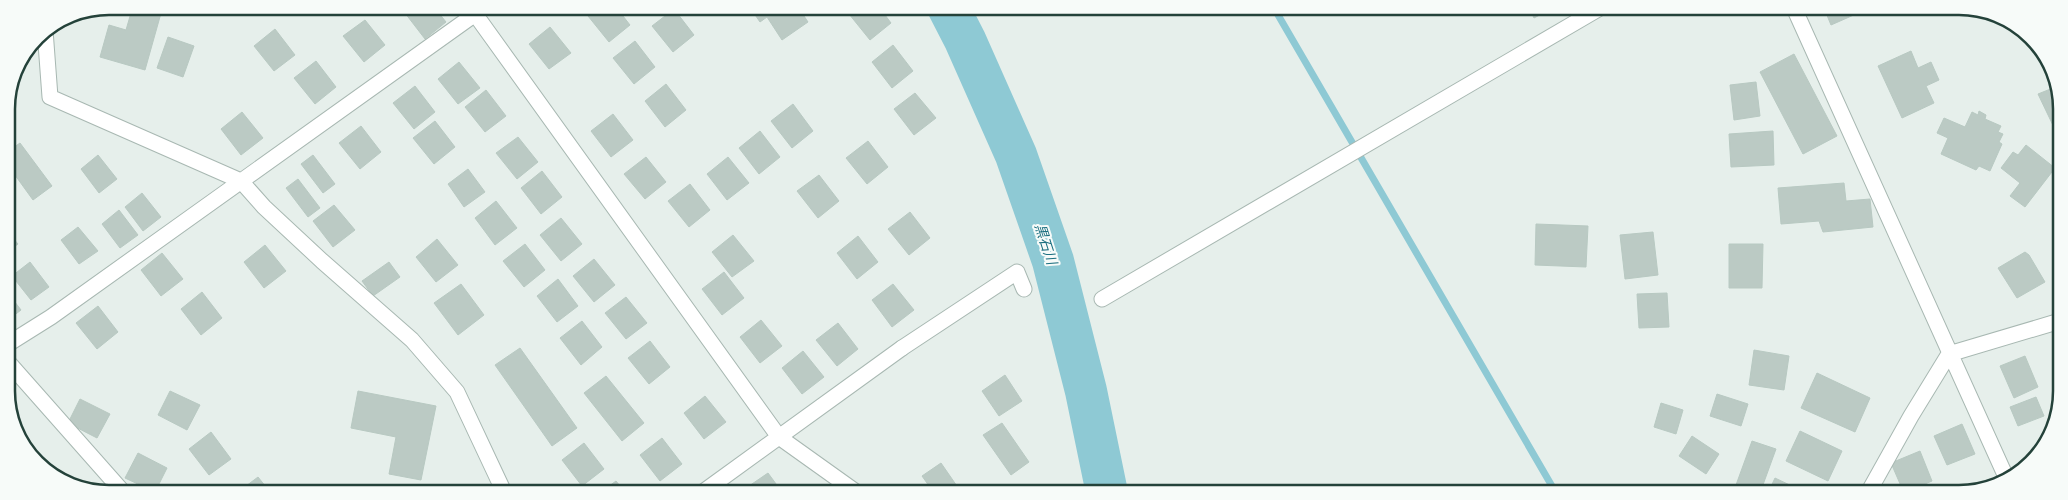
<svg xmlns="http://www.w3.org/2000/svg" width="2068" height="500" font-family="Raleway,'Noto Sans JP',sans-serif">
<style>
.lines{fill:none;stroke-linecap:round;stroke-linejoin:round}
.stream{stroke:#8ec9d4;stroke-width:7}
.river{stroke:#8ec9d4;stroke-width:42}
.building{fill:#bbcac4;stroke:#b8c9c2}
.service-casing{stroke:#a8b8b2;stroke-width:17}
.minor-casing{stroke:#a8b8b2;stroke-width:17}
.service{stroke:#fff;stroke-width:15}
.minor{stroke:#fff;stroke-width:15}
.labels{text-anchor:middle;stroke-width:4;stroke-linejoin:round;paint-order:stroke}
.water-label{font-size:14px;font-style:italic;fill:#1c6f80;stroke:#f7fbf9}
.rim{fill:none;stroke:#24423a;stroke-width:2.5}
</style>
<rect width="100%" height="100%" fill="#e6efeb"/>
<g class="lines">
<path class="stream" d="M1274,8L1556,493"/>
<path class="river" d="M948,7L965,40L1016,155L1053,261L1086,391L1107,493"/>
</g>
<path class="building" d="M133,6H163L145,70L100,57L109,25L126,30Z
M413,7H434L446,22L425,39L405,13Z
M600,7H616L630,25L609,42L588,16Z
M754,7H798L808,22L782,40L767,17L760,22L751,9Z
M858,7H879L891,23L870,40L849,14Z
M1529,8H1553L1534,18Z
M1824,8H1853L1856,14L1831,25Z
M674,9L694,35L673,52L652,26Z
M365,20L385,45L364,62L343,36Z
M550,27L571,53L549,69L529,44Z
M275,29L295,55L274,71L254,46Z
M168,37L194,46L183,77L157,68Z
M635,41L655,67L634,84L613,58Z
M893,45L913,71L892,88L872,62Z
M1911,51L1918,68L1931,62L1939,80L1926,86L1934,103L1902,118L1878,66Z
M1794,54L1837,136L1803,154L1760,72Z
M316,61L336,87L315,104L294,78Z
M459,62L480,88L458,104L438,79Z
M1756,82L1760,116L1734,120L1730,85Z
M666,84L686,110L665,127L645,101Z
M415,86L435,112L414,129L393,103Z
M2058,86L2060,89V140L2038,94Z
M486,90L506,116L485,132L465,107Z
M915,93L936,118L914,135L894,109Z
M793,104L813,131L792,148L771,121Z
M1979,111L1986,115L1985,119L2001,126L1998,132L2003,134L1999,142L2002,144L1990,171L1979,166L1976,170L1941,154L1948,138L1937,133L1944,118L1965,127L1972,112L1978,115Z
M242,112L263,138L241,155L221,129Z
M613,114L633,140L611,157L591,131Z
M435,121L455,147L434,164L413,138Z
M361,126L381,152L360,169L339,143Z
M760,131L780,157L759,174L739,148Z
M1773,131L1774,165L1731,167L1729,134Z
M518,137L538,162L517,179L496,153Z
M868,141L888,167L867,184L846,158Z
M20,143L52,186L33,200L7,164V152Z
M2026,145L2055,168L2025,207L2010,196L2020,183L2001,168L2013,152L2018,155Z
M98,155L117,179L99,193L81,169Z
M313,155L335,184L323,193L301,164Z
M646,157L666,182L645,199L624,174Z
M728,157L749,183L727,200L707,174Z
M468,169L485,192L464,207L448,184Z
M542,171L562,197L541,214L521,188Z
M819,175L839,201L818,218L797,191Z
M298,179L320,208L308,217L286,188Z
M1844,183L1846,201L1870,199L1873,227L1823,232L1819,221L1781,224L1778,188Z
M690,184L710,210L689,227L668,201Z
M142,193L161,217L143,231L125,207Z
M496,201L517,228L495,245L475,218Z
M334,205L355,230L333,247L313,221Z
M119,210L138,235L120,248L102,224Z
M910,212L930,238L909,255L888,229Z
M561,218L582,244L561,261L540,235Z
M1536,224L1588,226L1586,267L1535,265Z
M78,227L98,251L79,264L61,240Z
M7,231L18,244L7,252Z
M1653,232L1658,275L1625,279L1620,235Z
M733,235L754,261L732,277L712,252Z
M858,236L878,262L857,279L837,253Z
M437,239L458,265L436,282L416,257Z
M525,244L545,270L524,287L503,261Z
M1729,244H1763L1762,288H1729Z
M265,245L286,271L264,288L244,262Z
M2025,252L2029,255L2045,282L2017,298L1998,268Z
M162,253L183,279L161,296L141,270Z
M594,259L615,285L594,302L573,276Z
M30,262L49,287L31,300L12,276Z
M389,262L400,277L373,296L362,281Z
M724,272L744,298L722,315L702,289Z
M558,279L578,306L557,322L537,296Z
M461,284L484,315L458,335L434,303Z
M893,284L914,310L892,327L872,300Z
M202,292L222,318L201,335L181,309Z
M8,293L21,310L8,320Z
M1667,293L1669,327L1639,328L1637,294Z
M626,297L647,323L626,339L605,313Z
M98,306L118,332L97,349L76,323Z
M761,320L782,346L760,363L740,337Z
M582,321L602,347L581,365L560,338Z
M838,323L858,349L837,366L816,340Z
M650,341L670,367L649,384L628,358Z
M520,348L577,428L552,446L495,365Z
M1754,350L1789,356L1784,390L1749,385Z
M803,351L824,377L802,394L782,368Z
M2025,356L2038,387L2014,398L2000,366Z
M1817,373L1870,398L1855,432L1801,408Z
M1005,375L1022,401L999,416L982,391Z
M606,376L644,423L622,441L584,393Z
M170,391L200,405L187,430L158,415Z
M358,391L436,406L421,480L389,474L396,437L351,428Z
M1717,394L1748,404L1741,426L1710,416Z
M705,396L726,422L704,439L684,413Z
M2036,397L2044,416L2018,426L2010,407Z
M80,399L110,414L97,438L68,423Z
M1661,403L1683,410L1676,434L1654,427Z
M1002,423L1029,462L1011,475L983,435Z
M1962,424L1975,454L1947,465L1934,436Z
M1800,431L1842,451L1828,481L1786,461Z
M211,432L231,459L209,475L189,449Z
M1692,436L1719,454L1706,474L1679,456Z
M662,438L682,464L660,481L640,455Z
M1752,441L1776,449L1760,493L1736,485Z
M584,443L604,469L582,486L562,460Z
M1920,451L1932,481L1904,493L1891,463Z
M138,453L167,468L155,492L125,478Z
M941,463L959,489L953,493H934L922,476Z
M768,473L782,492H753L749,486Z
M258,477L270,492H238Z
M1775,478L1796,488L1794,493H1768Z
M616,481L625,492H601Z"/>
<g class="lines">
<defs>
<path id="service" d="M902,348L1017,272L1024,289
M779,437L856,492"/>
<path id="minor" d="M470,7L779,437
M1794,8L2006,477
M45,30L50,97L241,181L264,207L322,261L412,340L457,392L504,492
M1102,299L1600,8
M8,344L51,317L485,7
M8,362L123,492
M703,492L902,348
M1868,493L1911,416L1949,354L2060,321"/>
</defs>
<use href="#service" class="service-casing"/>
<use href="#minor" class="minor-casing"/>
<use href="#service" class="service"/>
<use href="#minor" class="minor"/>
</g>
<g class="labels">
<g class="water-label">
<text transform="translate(1046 244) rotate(72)" y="5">黒石川</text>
</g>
</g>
<path d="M0 0H2068V500H0ZM109 15H1959A94 94 0 0 1 2053 109V391A94 94 0 0 1 1959 485H109A94 94 0 0 1 15 391V109A94 94 0 0 1 109 15Z" fill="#f7fbf9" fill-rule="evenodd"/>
<path class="rim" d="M109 15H1959A94 94 0 0 1 2053 109V391A94 94 0 0 1 1959 485H109A94 94 0 0 1 15 391V109A94 94 0 0 1 109 15Z"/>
</svg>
